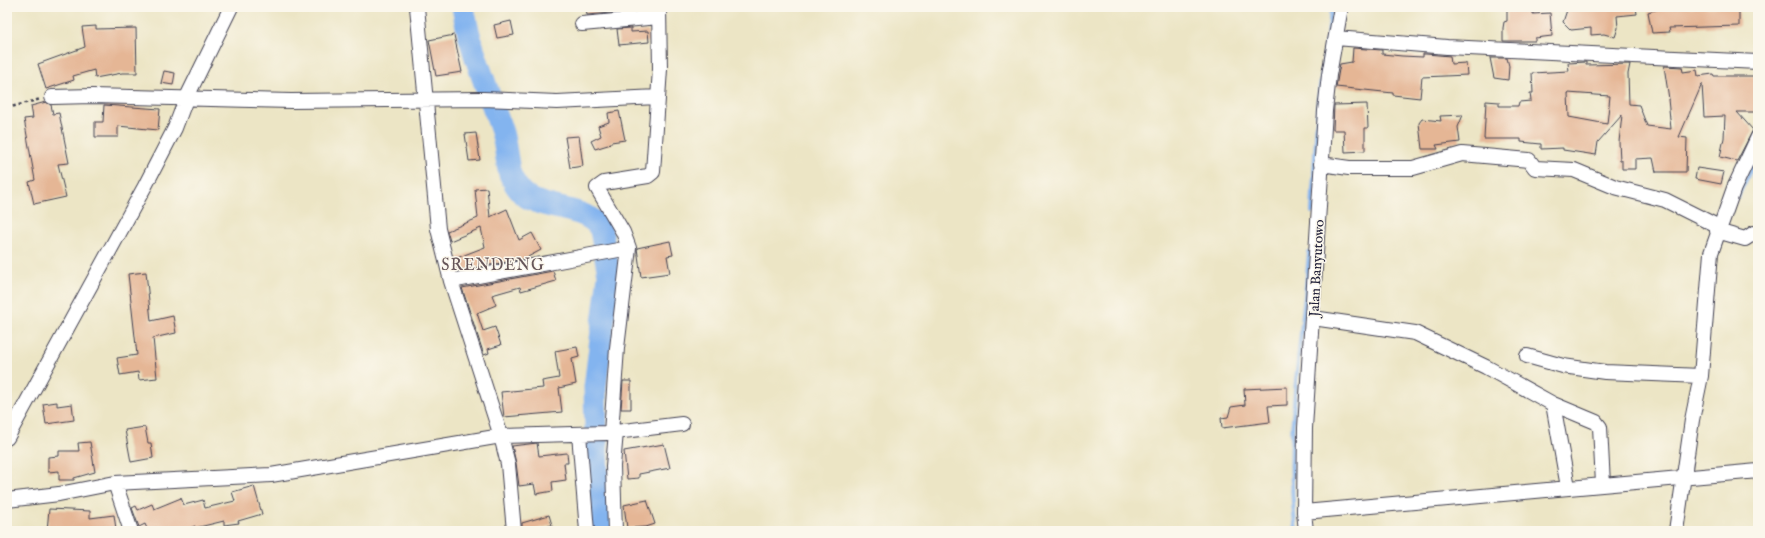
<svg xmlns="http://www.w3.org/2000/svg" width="1765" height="538" font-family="'IM FELL English',serif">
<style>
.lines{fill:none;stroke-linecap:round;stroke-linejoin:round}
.stream{stroke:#83b4ef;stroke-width:4}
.river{stroke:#83b4ef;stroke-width:23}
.building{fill:#e5b695;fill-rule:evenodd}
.street-casing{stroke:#403f50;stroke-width:16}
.path{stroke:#403f50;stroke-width:2.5;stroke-dasharray:3 3;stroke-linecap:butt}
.street{stroke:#fff;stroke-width:14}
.labels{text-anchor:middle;stroke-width:3;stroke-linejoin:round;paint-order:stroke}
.street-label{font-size:14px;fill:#22223b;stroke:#fbf7ec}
.quarter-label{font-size:16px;letter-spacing:1px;fill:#66565a;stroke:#fbf7ec}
</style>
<rect width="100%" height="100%" fill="#fbf7ec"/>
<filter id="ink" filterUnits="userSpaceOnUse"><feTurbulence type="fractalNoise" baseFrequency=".025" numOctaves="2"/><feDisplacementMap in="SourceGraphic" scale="8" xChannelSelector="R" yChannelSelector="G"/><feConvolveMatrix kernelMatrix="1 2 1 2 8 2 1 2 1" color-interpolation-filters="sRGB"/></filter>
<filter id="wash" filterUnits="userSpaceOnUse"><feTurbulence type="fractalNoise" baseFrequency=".012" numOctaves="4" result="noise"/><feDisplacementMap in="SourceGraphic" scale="16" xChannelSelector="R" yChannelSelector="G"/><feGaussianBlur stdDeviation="0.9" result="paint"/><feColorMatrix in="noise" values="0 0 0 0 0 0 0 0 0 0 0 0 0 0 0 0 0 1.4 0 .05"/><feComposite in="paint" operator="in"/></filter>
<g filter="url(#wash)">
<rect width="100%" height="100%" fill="#ece5c5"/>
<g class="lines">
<path class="stream" d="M1738,196L1758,155
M1312,212L1318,100L1332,7
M1296,531C1283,438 1302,345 1309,253"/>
<path class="river" d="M463,7C470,49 488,89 501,129C506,143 506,159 510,174C513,181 517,188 523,194C545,212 589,205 601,230L609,275L595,387L597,486L600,531"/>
</g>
<g id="blocks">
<path class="building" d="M586,7H612V13L587,15Z
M1507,7H1533V14L1550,13L1552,36L1535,38V41H1503V28L1504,22L1507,21Z
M1568,7H1636L1637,14L1617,16L1618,28L1615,37L1604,34L1591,35V28L1571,30L1563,22Z
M1666,7H1739V26L1669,28L1670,32L1652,33L1648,12Z
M511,21L514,35L497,38L494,25Z
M96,26V29L136,28L137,73H122L95,78L94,70L73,76L74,80L46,89L38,64L85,47L82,27Z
M631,28V32L648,31L649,42L619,45L617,29Z
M454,35L462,72L436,76L429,40Z
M1353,48L1382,50V54L1402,56L1423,57V54H1426L1450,56L1451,64L1466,63L1467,75L1422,77L1420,98L1393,95V93L1336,87L1340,64L1352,62Z
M1490,58H1507L1509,66L1508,80L1494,78Z
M1586,62V65L1630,64L1628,74L1629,104L1639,105L1647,126L1671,129L1668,99H1669L1664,66L1682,67L1683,72L1697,70L1698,76L1713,74L1714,76H1757V112H1737L1753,130L1737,161L1720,157L1724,138L1725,116L1704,117L1702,84L1679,137L1687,138L1686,172H1656L1653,158L1635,159V169H1622V160H1620L1619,142L1622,115L1598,142L1596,155L1563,150V148L1541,149V144L1521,142V139H1484L1486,101L1499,102V106H1518L1519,102L1531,101L1530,93H1533L1532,73L1569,71L1568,63ZM1568,93L1610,96L1607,124L1569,117Z
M164,71L175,73L173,85L161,83Z
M46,102L51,105L53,114L59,113L69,163L58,164L66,197L34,204L29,182L35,180L24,119L33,118L31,106Z
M1367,104L1368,128H1365V151L1345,152L1344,130H1333L1334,105Z
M104,105L160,109L158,130L118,126V137H95V122H103Z
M619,111L625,140L611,142V144L595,149L591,141L601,136L598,126L609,122L608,113Z
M1463,115L1458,127L1460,142L1436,145L1438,149H1422L1419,123L1422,119L1441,121L1440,116Z
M476,133L480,160L469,161L465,134Z
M579,136L583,166L570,168L565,137Z
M1697,168L1724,172L1721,184L1695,179Z
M487,188L490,217L507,209L519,240L532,233L541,250L524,259L457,271L454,259L485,247L481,228L450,241L447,231L478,218L475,189Z
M670,241L673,255L667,256L670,273L641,277L637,248Z
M553,271L556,281L521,291L520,287L492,295L496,305L477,313L483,331L495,327L501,345L488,349L489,353L484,355L462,288Z
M146,272L151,321L173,316L176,333L153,338L157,378L139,380L138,372L120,375L117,358L137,355L128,274Z
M577,347L579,357L572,359L576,384L559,388L562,412L504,417L501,392L543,388L542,381L559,378L555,351Z
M623,381H631V409H621Z
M1287,387V405L1268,406L1270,422L1222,428L1221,418L1228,417L1231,407L1245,405L1244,389Z
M57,402V406L72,404L74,420L46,424L43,404Z
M145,427L148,443H151L153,458L131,462L125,430Z
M90,442L95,472L74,478V480H59V471L48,472V457L59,456V451H79L78,443Z
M537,443L539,456L567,453L568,463H564L566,480L552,482L553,491L536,494L534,484L519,486L516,463L512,446Z
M664,444L670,468L639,474V478L627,479L624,451Z
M254,486L262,514L238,521L239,523L224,525V521L195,528V526L182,531H148L145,524L139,527L132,508L136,506L138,510L152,504L154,509L181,498L184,505L203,500L205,508L235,501L232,492Z
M647,500L655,524L646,527L627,528L624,505Z
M49,509L90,511V518L114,515L116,529L100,531H47Z
M549,515L552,525L531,531H522V523Z"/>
</g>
</g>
<g filter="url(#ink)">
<use href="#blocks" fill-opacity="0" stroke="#403f50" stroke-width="1"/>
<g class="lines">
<defs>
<path id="street" d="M417,7L438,229L451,281L501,436L508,464L514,531
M582,24L659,17
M1336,38L1447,47L1758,62
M52,97L92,96L291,101L483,99L557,102L657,97
M1321,164L1349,168H1413L1462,154L1529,160L1535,168L1574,170L1615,187L1665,200L1719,227
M1717,231L1745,239L1754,233H1758
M451,281L629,248
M1313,318L1415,333L1486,367L1553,404L1596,422L1600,427L1603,484
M1527,356L1563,366L1605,372L1701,376
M1553,404L1568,487
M611,433L617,348L629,248L623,232L597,188L604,183L648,176L653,172L660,69L659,7
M579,434L587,531
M7,438L145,186L175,128L186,99L231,7
M115,483L131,531
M7,500L59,494L115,483L271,475L501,436L607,433L682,424
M1304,512L1758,471
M615,531L613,466L616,432
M1306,531L1304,512L1305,428L1325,111L1329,75L1341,7
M1676,531L1692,420L1701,376L1711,253L1734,188L1758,137"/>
</defs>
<use href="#street" class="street-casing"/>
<path class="path" d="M7,108L41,99"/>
<use href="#street" class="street"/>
</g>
</g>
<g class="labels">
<g class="street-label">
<text transform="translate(1316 268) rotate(-87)" y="5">Jalan Banyutowo</text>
</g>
<g class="quarter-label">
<text x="493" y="270">SRENDENG</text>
</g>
</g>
<rect width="1765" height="538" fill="none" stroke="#fbf7ec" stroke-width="24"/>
</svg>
